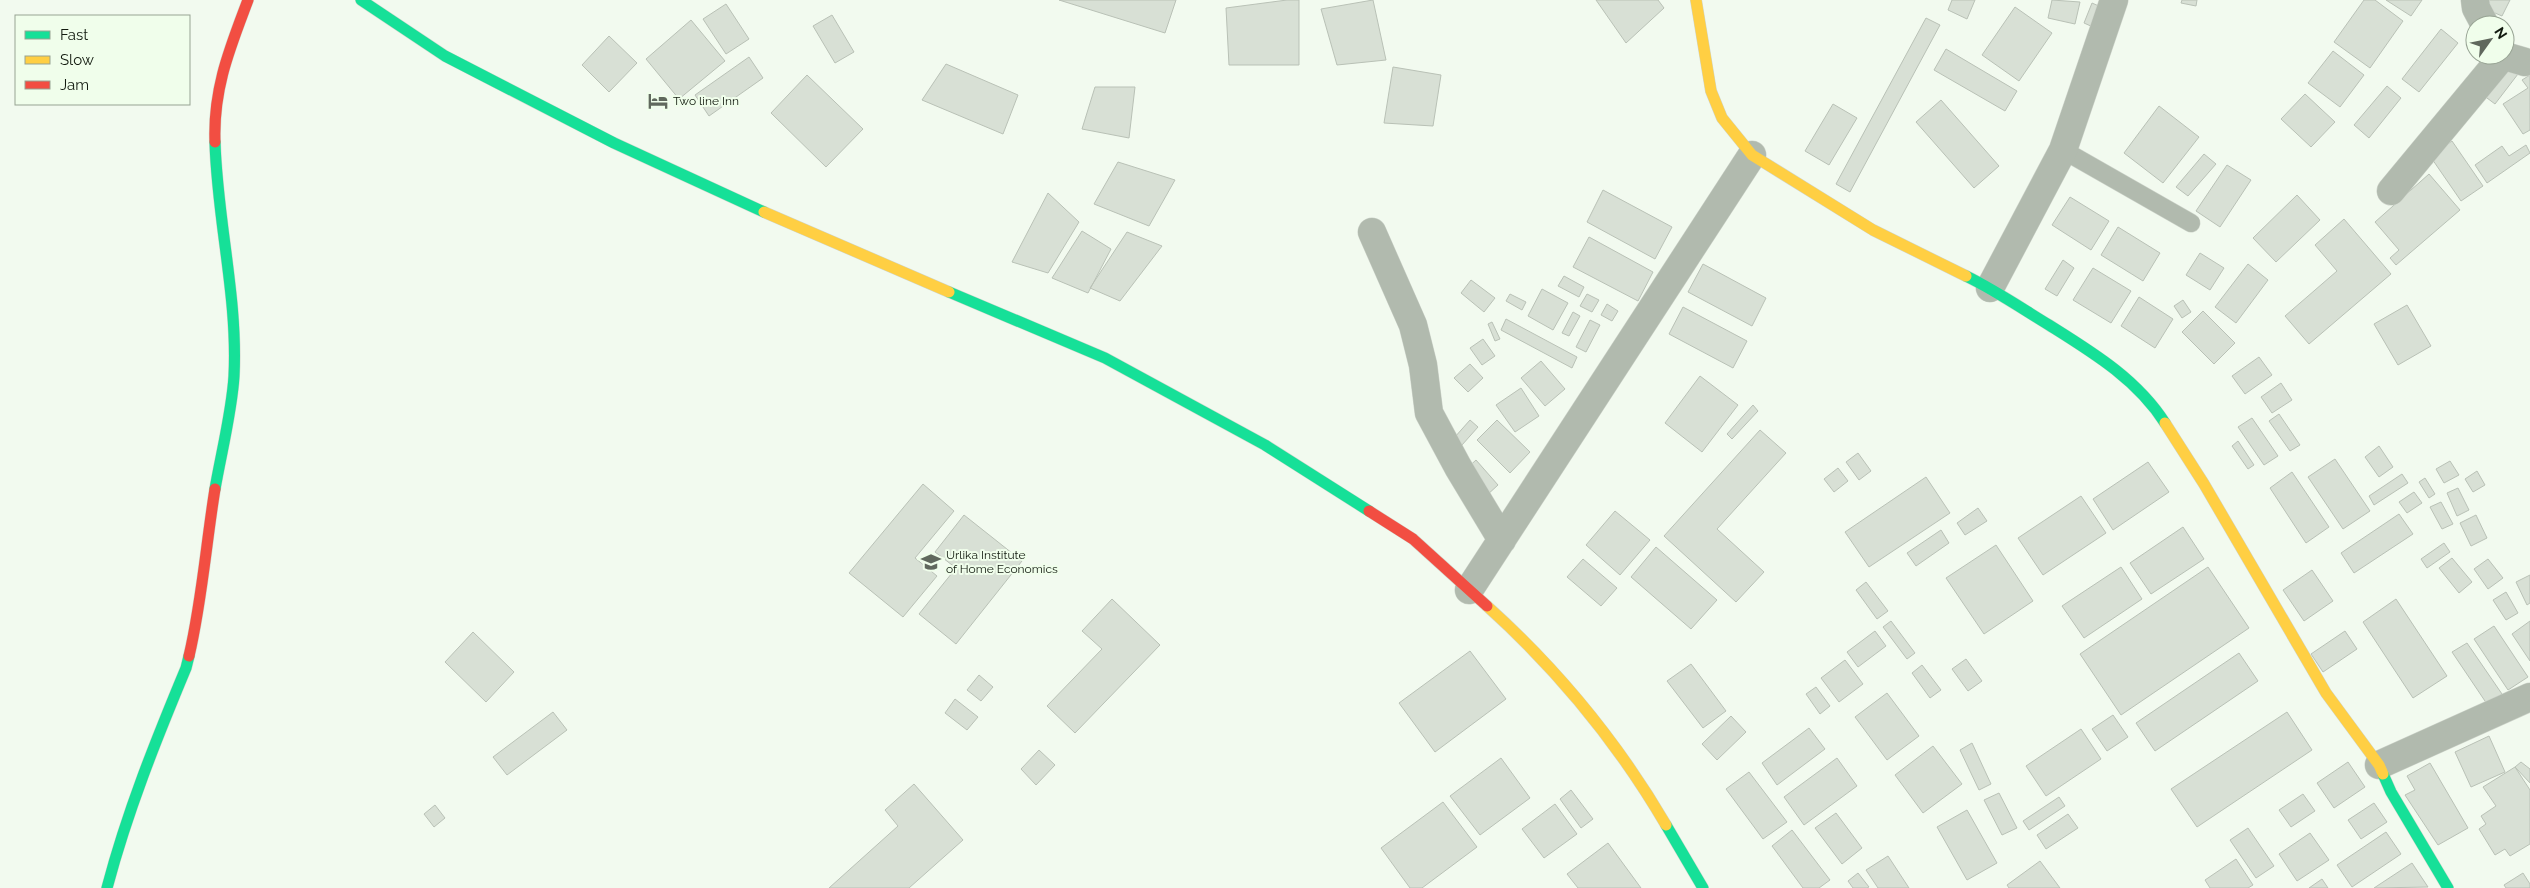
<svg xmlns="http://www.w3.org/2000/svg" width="2530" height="888" font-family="Raleway,sans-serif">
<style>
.building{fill:#d8e0d5;stroke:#b9c1b6}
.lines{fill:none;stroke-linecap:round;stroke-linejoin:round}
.lane-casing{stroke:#cfd5cc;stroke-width:19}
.street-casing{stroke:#cfd5cc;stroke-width:29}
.fast-casing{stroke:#cfd5cc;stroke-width:12}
.slow-casing{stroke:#cfd5cc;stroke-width:12}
.jam-casing{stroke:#cfd5cc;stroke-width:12}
.lane{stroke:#b1baae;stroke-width:18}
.street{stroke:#b1baae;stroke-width:28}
.fast{stroke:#16e098;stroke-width:11}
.slow{stroke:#ffcf43;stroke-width:11}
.jam{stroke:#f24e42;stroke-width:11}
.labels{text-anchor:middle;stroke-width:4;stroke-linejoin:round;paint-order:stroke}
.poi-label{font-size:12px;fill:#121a0f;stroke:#f0feeb;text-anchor:start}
</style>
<rect width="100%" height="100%" fill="#f2faef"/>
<path class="building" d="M1059,0H1176L1165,33Z
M1287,0H1299V65H1229L1226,8Z
M1373,0L1386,60L1337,65L1321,9Z
M1596,0H1658L1664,8L1626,43Z
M1952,0H1975L1967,19L1948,10Z
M2052,0L2080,2L2075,24L2048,18Z
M2182,0H2197L2196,6L2181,3Z
M2364,0H2375L2403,21L2370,68L2334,42Z
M2386,0H2422L2411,16Z
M2484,0H2510L2502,16L2481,7Z
M2092,3L2101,7L2093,27L2084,23Z
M726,4L749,39L726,54L703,19Z
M2015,7L2052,33L2019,81L1982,55Z
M832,15L854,52L835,63L813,26Z
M1926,18L1940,25L1850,192L1836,184Z
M691,20L725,61L679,99L646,59Z
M2441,29L2458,43L2419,92L2402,79Z
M609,36L637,63L609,92L582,65Z
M1946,49L2017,91L2005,111L1934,70Z
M2333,51L2364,75L2340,107L2308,83Z
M749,57L763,78L709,116L695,95Z
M946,64L1018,95L1003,134L922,100Z
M2506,64L2518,74L2495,104L2483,95Z
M1393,67L1441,75L1433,126L1384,123Z
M807,75L863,129L826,167L771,113Z
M2530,75V130L2523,134L2503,104L2528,88L2522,80Z
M2387,86L2401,98L2369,138L2354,125Z
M1095,87H1135L1129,138L1082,129Z
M2305,94L2335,122L2311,147L2281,119Z
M1941,100L1999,166L1974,188L1916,122Z
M1833,104L1857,118L1829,165L1805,151Z
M2159,106L2199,137L2163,183L2124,153Z
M2452,141L2483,186L2461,201L2430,156Z
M2526,145L2530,153L2487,183L2475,165L2502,146L2509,156Z
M2204,154L2216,164L2188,196L2176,187Z
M1118,162L1175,180L1149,226L1094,204Z
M2227,165L2251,180L2220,227L2196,211Z
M2429,174L2460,210L2396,265L2390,258L2399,250L2375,222Z
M1603,190L1672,227L1655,259L1587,222Z
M1048,193L1079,222L1048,273L1012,262Z
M2297,195L2320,220L2276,262L2253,238Z
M2070,197L2109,221L2091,250L2052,225Z
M2344,219L2391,274L2309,344L2285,316L2337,271L2315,245Z
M2118,227L2160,253L2143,281L2101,255Z
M1082,231L1111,249L1088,293L1052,278Z
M1127,232L1162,246L1120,301L1090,288Z
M1589,237L1653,272L1638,301L1573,267Z
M2200,253L2224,268L2210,290L2186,275Z
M2063,260L2074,268L2057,296L2045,289Z
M1703,264L1766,298L1752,326L1688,292Z
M2248,264L2268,280L2236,323L2215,307Z
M2093,268L2131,291L2111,323L2073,300Z
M1564,276L1584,287L1579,297L1558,286Z
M1471,280L1495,298L1484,312L1461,293Z
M1542,289L1568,303L1553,330L1528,316Z
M1510,294L1526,302L1522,310L1506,301Z
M1587,294L1599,300L1592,312L1580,306Z
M2139,297L2173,319L2155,348L2121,326Z
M2183,300L2191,312L2182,318L2174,306Z
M1607,304L1618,311L1612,321L1601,315Z
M2407,305L2431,346L2398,365L2374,324Z
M1683,307L1747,341L1733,368L1669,334Z
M2203,311L2235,343L2214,364L2182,332Z
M1573,312L1580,316L1569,336L1562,333Z
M1506,319L1577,357L1572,368L1501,330Z
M1590,320L1600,325L1586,352L1576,347Z
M1492,322L1500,339L1495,341L1488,324Z
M1483,339L1495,356L1482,365L1470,348Z
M2259,357L2272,375L2245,394L2232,376Z
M1541,361L1565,389L1545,406L1521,378Z
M1470,364L1483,378L1468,392L1454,378Z
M1700,376L1738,405L1702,452L1665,423Z
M2281,383L2292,400L2272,413L2261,397Z
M1521,388L1539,416L1515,432L1496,405Z
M1753,405L1758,411L1732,439L1727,434Z
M2279,414L2300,445L2290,451L2269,421Z
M2252,418L2278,456L2264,465L2238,427Z
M1470,420L1478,427L1462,445L1454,438Z
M1497,420L1530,452L1510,473L1477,440Z
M1760,430L1786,453L1717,529L1764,572L1736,602L1664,536Z
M2238,441L2254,465L2248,469L2232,446Z
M2379,446L2393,467L2379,477L2365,457Z
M1858,453L1871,471L1859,480L1846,462Z
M2335,459L2370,511L2343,529L2308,477Z
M1476,460L1498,485L1486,496L1464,471Z
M2450,461L2459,475L2444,483L2436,469Z
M2148,462L2169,492L2113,530L2093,499Z
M1838,468L1848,481L1834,492L1824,479Z
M2477,471L2485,485L2473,492L2465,479Z
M2292,472L2329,527L2306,543L2270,488Z
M2402,474L2408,483L2374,505L2369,496Z
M1926,477L1950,513L1869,567L1845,532Z
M2425,478L2435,494L2429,498L2419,482Z
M923,484L954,511L915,558L937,576L903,617L849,573Z
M2458,488L2469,510L2457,516L2447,493Z
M2414,492L2422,503L2407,513L2399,502Z
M2081,496L2106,533L2043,575L2018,538Z
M2441,502L2453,524L2442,529L2430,507Z
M1978,508L1987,521L1965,535L1957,523Z
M1615,511L1650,540L1620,575L1586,545Z
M2399,514L2413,534L2354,573L2341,553Z
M964,515L1022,561L956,644L919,614L956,568L935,552Z
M2476,515L2487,538L2471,546L2460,523Z
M2183,527L2204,559L2151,594L2130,563Z
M1941,530L1949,543L1916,566L1907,553Z
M2444,543L2450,552L2427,568L2421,559Z
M1996,545L2033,601L1984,634L1946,578Z
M1656,547L1717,600L1691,629L1631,577Z
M2452,558L2472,582L2459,593L2439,568Z
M1583,559L1617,588L1601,606L1567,577Z
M2488,559L2503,578L2488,589L2474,569Z
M2121,567L2142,599L2084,638L2062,606Z
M2208,567L2249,628L2121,715L2080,654Z
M2312,570L2333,601L2304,621L2283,590Z
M2530,575V603L2527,605L2516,582Z
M1866,582L1888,611L1877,619L1856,590Z
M2506,592L2518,613L2506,620L2493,600Z
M1112,599L1160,645L1075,733L1047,706L1102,649L1082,631Z
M2396,599L2447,676L2413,698L2363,622Z
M1891,621L1915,653L1907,659L1883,627Z
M2530,621V661L2512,634Z
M2494,626L2528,677L2508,690L2474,639Z
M1875,631L1886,646L1858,667L1847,652Z
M2345,631L2357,649L2323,672L2311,654Z
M473,632L514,672L486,702L445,662Z
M2467,643L2502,694L2487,704L2452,652Z
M1470,651L1506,699L1435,752L1399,703Z
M2239,653L2258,681L2155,751L2136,723Z
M1966,659L1982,681L1968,691L1952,669Z
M1845,660L1863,684L1839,702L1821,678Z
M1691,664L1726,711L1703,728L1667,681Z
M1922,665L1941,690L1930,698L1912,673Z
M979,675L993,687L981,701L967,690Z
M1816,687L1830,706L1820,714L1806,694Z
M1887,693L1919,736L1887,760L1855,717Z
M955,699L978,717L967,730L945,713Z
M553,712L567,730L507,775L493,757Z
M2287,712L2312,750L2197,827L2171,789Z
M2113,715L2128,737L2107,751L2092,729Z
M1731,716L1746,732L1717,760L1702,744Z
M1809,728L1825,749L1777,785L1762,763Z
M2081,729L2101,759L2046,796L2026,766Z
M2489,736L2505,772L2471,787L2455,752Z
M1972,743L1991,784L1979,790L1960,750Z
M1933,746L1962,784L1923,813L1895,775Z
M1039,750L1055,765L1036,785L1021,769Z
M1501,758L1530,798L1480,835L1450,796Z
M1837,758L1857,786L1804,825L1784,797Z
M2348,762L2365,787L2334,808L2317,783Z
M2521,762L2530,769V783L2515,767Z
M2430,763L2468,828L2438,845L2405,795L2415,790L2407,776Z
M2515,767L2530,790V844L2510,856L2505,849L2495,855L2479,829L2486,824L2481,816L2496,806L2483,787Z
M1749,772L1787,822L1763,839L1726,789Z
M914,784L963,840L909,888H829L898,826L885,810Z
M1571,790L1593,819L1581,828L1560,799Z
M1999,793L2017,828L2002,835L1984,800Z
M2303,794L2315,811L2291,827L2279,810Z
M2059,797L2065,806L2029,830L2023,821Z
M1443,802L1477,847L1422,888H1410L1381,848Z
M2374,803L2387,822L2361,839L2348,820Z
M1555,804L1577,834L1544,858L1522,829Z
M435,805L445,818L434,827L424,814Z
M1967,810L1997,863L1967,880L1937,827Z
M1836,813L1862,848L1842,864L1815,828Z
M2068,814L2078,828L2046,849L2037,835Z
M2248,828L2274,866L2256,878L2230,840Z
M1792,830L1830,880L1819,888H1803L1772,846Z
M2386,832L2401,854L2352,887L2337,865Z
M2310,833L2329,860L2297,881L2279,854Z
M1608,843L1641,888H1578L1567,874Z
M1888,856L1909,888H1878L1866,870Z
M2236,859L2253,885L2248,888H2210L2205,880Z
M2040,861L2060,888H2009L2007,885Z
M2412,863L2428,887L2374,888Z
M1858,873L1869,887L1867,888H1853L1848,881Z
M2523,873L2530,884V888H2506L2504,885Z
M2322,879L2328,888H2309Z"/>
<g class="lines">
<defs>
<path id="lane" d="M2063,150L2191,223"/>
<path id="street" d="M2475,0L2476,8L2485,25
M2501,55L2525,62
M2391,191L2502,57
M1372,232L1413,325L1423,365L1429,413L1458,467L1502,540
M1990,288L2063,150L2114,0
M1469,590L1752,155
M2379,765L2530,697"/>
<path id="fast" d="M361,0L445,56L614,143L764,212
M215,142C217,220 238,297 234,376C232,411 221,454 215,489
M1966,276C1995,290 2021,308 2049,325C2092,352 2137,379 2165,423
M949,292L1105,358L1265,445L1369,511
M2383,774L2391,792L2448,888
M1666,825L1703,888
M107,888C127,812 156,740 186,668L189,656"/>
<path id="slow" d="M1696,0L1711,91L1722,118L1752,155L1873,230L1966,276
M764,212L949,292
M2165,423L2204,484L2326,693L2379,765L2383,774
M1487,606C1557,669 1618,743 1666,825"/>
<path id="jam" d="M215,142C213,88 230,48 248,0
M1369,511L1413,539L1487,606
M189,656C202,601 206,544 215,489"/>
</defs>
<use href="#lane" class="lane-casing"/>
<use href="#street" class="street-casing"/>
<use href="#fast" class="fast-casing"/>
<use href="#slow" class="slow-casing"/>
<use href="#jam" class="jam-casing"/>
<use href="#lane" class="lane"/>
<use href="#street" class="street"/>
<use href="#fast" class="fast"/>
<use href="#slow" class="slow"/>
<use href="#jam" class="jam"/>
</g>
<defs>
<symbol id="hotel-bare" viewBox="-9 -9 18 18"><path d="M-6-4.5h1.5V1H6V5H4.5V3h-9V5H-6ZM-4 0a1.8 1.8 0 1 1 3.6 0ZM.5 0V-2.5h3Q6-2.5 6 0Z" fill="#60685d" stroke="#f0feeb" stroke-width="2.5" paint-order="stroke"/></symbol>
<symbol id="school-bare" viewBox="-9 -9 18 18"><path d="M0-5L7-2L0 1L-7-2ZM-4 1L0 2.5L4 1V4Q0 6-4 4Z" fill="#60685d" stroke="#f0feeb" stroke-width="2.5" paint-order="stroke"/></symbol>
</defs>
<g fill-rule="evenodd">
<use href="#hotel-bare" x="644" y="87" width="28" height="28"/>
<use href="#school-bare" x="917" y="548" width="28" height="28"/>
</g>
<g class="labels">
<g class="poi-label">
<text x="673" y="105">Two line Inn</text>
<text x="946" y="559">Urlika Institute<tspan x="946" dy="14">of Home Economics</tspan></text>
</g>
</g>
<rect x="15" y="15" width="175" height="90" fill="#f0feeb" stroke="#97a393"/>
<rect x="25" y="31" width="25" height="8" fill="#16e098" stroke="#97a393"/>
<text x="60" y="40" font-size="15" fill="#121a0f">Fast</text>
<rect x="25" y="56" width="25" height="8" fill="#ffcf43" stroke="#97a393"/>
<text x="60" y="65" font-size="15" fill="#121a0f">Slow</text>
<rect x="25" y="81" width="25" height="8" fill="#f24e42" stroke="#97a393"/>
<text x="60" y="90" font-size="15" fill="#121a0f">Jam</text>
<g transform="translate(2490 40) rotate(57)"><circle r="24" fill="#f0feeb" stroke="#97a393"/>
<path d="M0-4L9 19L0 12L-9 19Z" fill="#60685d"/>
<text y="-8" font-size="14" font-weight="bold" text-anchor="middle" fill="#121a0f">N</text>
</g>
</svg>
